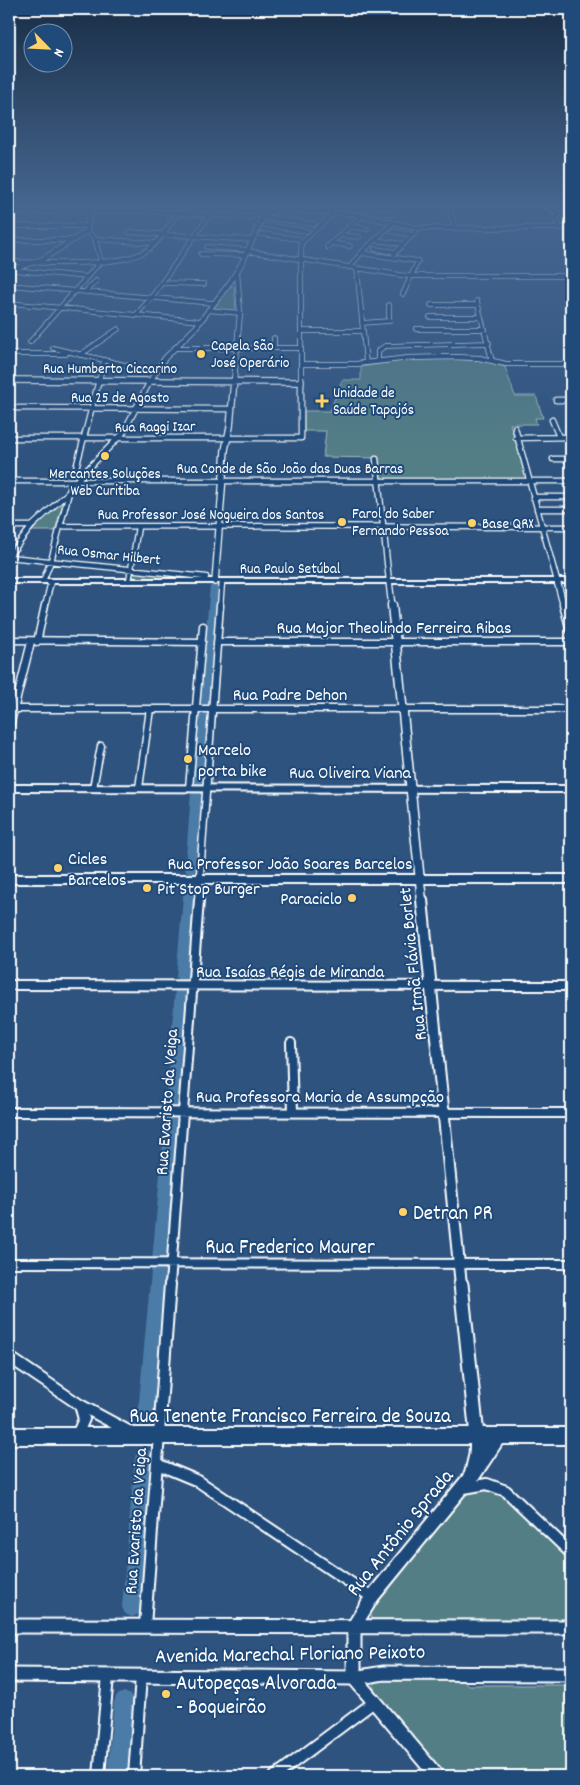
<svg xmlns="http://www.w3.org/2000/svg" width="580" height="1785" font-family="Dekko,sans-serif">
<style>
.green{fill:#537e85;stroke:#a9bec2}
.lines{fill:none;stroke-linecap:round;stroke-linejoin:round}
.river{fill:#4b7ba8;fill-rule:evenodd}
.minor-far4-casing{stroke:#fff;stroke-width:5.5}
.minor-far3-casing{stroke:#fff;stroke-width:7}
.minor-far2-casing{stroke:#fff;stroke-width:9}
.minor-far1-casing{stroke:#fff;stroke-width:12}
.minor-casing{stroke:#fff;stroke-width:14}
.tertiary-far4-casing{stroke:#fff;stroke-width:6}
.tertiary-far3-casing{stroke:#fff;stroke-width:8}
.tertiary-far2-casing{stroke:#fff;stroke-width:11}
.tertiary-far1-casing{stroke:#fff;stroke-width:14}
.tertiary-casing{stroke:#fff;stroke-width:17}
.secondary-casing{stroke:#fff;stroke-width:4}
.primary-casing{stroke:#fff;stroke-width:4}
.trunk-casing{stroke:#fff;stroke-width:4}
.minor-far4{stroke:#1f4a7a;stroke-width:4}
.minor-far3{stroke:#1f4a7a;stroke-width:4.5}
.minor-far2{stroke:#1f4a7a;stroke-width:6}
.minor-far1{stroke:#1f4a7a;stroke-width:8}
.minor{stroke:#1f4a7a;stroke-width:10}
.tertiary-far4{stroke:#1f4a7a;stroke-width:4.5}
.tertiary-far3{stroke:#1f4a7a;stroke-width:5.5}
.tertiary-far2{stroke:#1f4a7a;stroke-width:8}
.tertiary-far1{stroke:#1f4a7a;stroke-width:10}
.tertiary{stroke:#1f4a7a;stroke-width:13}
.secondary{fill:#1f4a7a;fill-rule:evenodd}
.primary{fill:#1f4a7a;fill-rule:evenodd}
.trunk{fill:#1f4a7a;fill-rule:evenodd}
.poi-dot{fill:#ffd166;stroke:#1f4a7a;stroke-width:2}
.labels{text-anchor:middle;stroke-width:4;stroke-linejoin:round;paint-order:stroke}
.far-poi-label{font-size:15px;fill:#fff;stroke:#1f4a7a;text-anchor:start}
.far-street-label{font-size:15px;fill:#fff;stroke:#1f4a7a}
.street-label{font-size:18px;fill:#fff;stroke:#1f4a7a}
.poi-label{font-size:18px;fill:#fff;stroke:#1f4a7a;text-anchor:start}
.near-poi-label{font-size:21px;fill:#fff;stroke:#1f4a7a;text-anchor:start}
.near-street-label{font-size:21px;fill:#fff;stroke:#1f4a7a}
</style>
<rect width="100%" height="100%" fill="#2e537f"/>
<filter id="ink" filterUnits="userSpaceOnUse"><feTurbulence type="fractalNoise" baseFrequency=".02" numOctaves="2"/><feDisplacementMap in="SourceGraphic" scale="10" xChannelSelector="R" yChannelSelector="G"/><feConvolveMatrix kernelMatrix="1 2 1 2 8 2 1 2 1" color-interpolation-filters="sRGB"/></filter>
<g filter="url(#ink)">
<path class="green" d="M230,286H234L236,311L213,309Z
M451,359L488,361L505,367L515,396H536L543,418H535L537,424H510L527,479H381L379,458L323,457L326,431H304V411H330L342,380H361V367L405,360Z
M64,499L55,531H32Z
M134,572L205,579H133Z
M484,1487L506,1496L571,1560V1622L372,1619L371,1614L382,1595L467,1491Z
M380,1680H462L468,1685H571V1776H443L375,1692L373,1685Z"/>
<g class="lines">
<path class="river" d="M215,583L220,586L204,784L198,788L192,784L210,586Z
M197,789L203,793L197,870L191,875L185,870L191,793Z
M190,881L196,886L190,977L188,981L183,982L178,981L176,977L184,886Z
M182,985L187,986L189,990L180,1103L178,1108L173,1109L168,1108L166,1103L175,990L177,986Z
M172,1113L177,1115L179,1120L156,1413L153,1419L147,1422L141,1419L138,1413L165,1120L167,1115Z
M144,1448L150,1451L153,1457L142,1607L139,1614L132,1617L125,1614L122,1607L135,1457L138,1451Z
M124,1692L131,1695L134,1702L129,1776H107L114,1702L117,1695Z"/>
<defs>
<path id="minor-far4" d="M347,207L393,214
M449,207L455,228
M9,212L137,211L247,217L280,210L351,214L420,228H571
M262,217L314,224
M265,225L307,231
M9,226H88
M349,226L367,229
M559,228L555,217L561,214
M392,231L413,235
M129,232L252,240
M262,234L299,239
M340,235L359,237
M95,239L155,243
M9,240H74
M375,240L404,244
M331,243L350,246
M207,247L248,250
M327,247L361,216
M375,249L396,252
M247,251L407,276H571
M361,253L418,261L403,294
M201,254L246,255
M394,254L416,231
M9,262C44,262 121,269 149,249C161,240 169,225 178,213
M350,267L361,253L393,223
M357,268L366,363
M14,270L87,277
M162,283L204,284
M9,285L212,303
M85,292L96,281
M477,301L492,361
M9,303L201,321
M431,305H478
M208,310L240,313
M135,316L151,298L215,207
M430,317H481
M362,323L389,321V305
M416,329H485
M301,331H363
M274,338V348
M30,342L101,261L95,239L87,231
M53,348L155,372
M175,348H301
M9,354H66
M80,355L118,329
M378,361V351L385,346L489,343
M301,364V243L335,212
M99,381L104,361"/>
<path id="minor-far3" d="M556,400H571
M9,408L231,409
M552,420L559,437
M515,428L557,581
M9,438H301V382
M516,438L571,437
M376,459L389,581
M553,459H571
M76,468L99,380
M77,480L123,433L150,381
M9,481H571
M533,497H571
M537,509H571
M9,526H32
M60,526L571,527
M9,556L32,526L70,491
M9,557L206,577
M43,581L51,561L72,481
M129,581L138,527
M45,607L51,581
M220,607L222,582"/>
<path id="minor-far2" d="M9,640L202,642
M37,642L45,605
M217,642H571
M9,709H571
M9,730L31,642
M93,788L101,746
M139,788L150,709
M189,788L203,626
M198,901L220,605"/>
<path id="minor-far1" d="M9,985L571,986
M291,1043L293,1112
M9,1112L571,1113
M9,1263L571,1264
M170,1285L199,900"/>
<path id="minor" d="M9,1357L80,1405L130,1432
M77,1435L84,1419L80,1405
M157,1464L198,1481L372,1597
M464,1488L487,1484L506,1491L571,1553
M145,1626L170,1284
M99,1776L108,1676
M134,1776L141,1676
M275,1776L374,1702"/>
<path id="tertiary-far4" d="M9,280L15,268L43,259L87,231L90,207
M9,380L128,381
M150,381L165,358L196,327L231,281L243,261L267,207
M234,381L240,313L237,272
M301,381V364H356L409,358L454,357L479,358L506,364H571"/>
<path id="tertiary-far3" d="M9,380L301,382V380
M389,581L392,607
M557,581L564,607
M215,582L225,450L230,427L234,380"/>
<path id="tertiary-far2" d="M392,605L422,901
M564,605L571,630"/>
<path id="tertiary-far1" d="M422,900L461,1285"/>
<path id="tertiary" d="M9,1626L571,1627
M9,1675L354,1678L384,1673L571,1674
M437,1776L354,1678V1626L372,1597L471,1476L476,1455L477,1436L461,1284"/>
<path id="secondary" d="M544,207H550L571,217V220Z
M9,579H571V583H9Z
M9,785L571,786V792L9,791Z
M9,875H571V883H9Z"/>
<path id="primary" d="M9,1428H571V1444H502L477,1482L471,1484L465,1482L463,1476L483,1444H9Z"/>
<path id="trunk" d="M553,207H560L571,212V215Z"/>
</defs>
<use href="#minor-far4" class="minor-far4-casing"/>
<use href="#minor-far3" class="minor-far3-casing"/>
<use href="#minor-far2" class="minor-far2-casing"/>
<use href="#minor-far1" class="minor-far1-casing"/>
<use href="#minor" class="minor-casing"/>
<use href="#tertiary-far4" class="tertiary-far4-casing"/>
<use href="#tertiary-far3" class="tertiary-far3-casing"/>
<use href="#tertiary-far2" class="tertiary-far2-casing"/>
<use href="#tertiary-far1" class="tertiary-far1-casing"/>
<use href="#tertiary" class="tertiary-casing"/>
<use href="#secondary" class="secondary-casing"/>
<use href="#primary" class="primary-casing"/>
<use href="#trunk" class="trunk-casing"/>
<use href="#minor-far4" class="minor-far4"/>
<use href="#minor-far3" class="minor-far3"/>
<use href="#minor-far2" class="minor-far2"/>
<use href="#minor-far1" class="minor-far1"/>
<use href="#minor" class="minor"/>
<use href="#tertiary-far4" class="tertiary-far4"/>
<use href="#tertiary-far3" class="tertiary-far3"/>
<use href="#tertiary-far2" class="tertiary-far2"/>
<use href="#tertiary-far1" class="tertiary-far1"/>
<use href="#tertiary" class="tertiary"/>
<use href="#secondary" class="secondary"/>
<use href="#primary" class="primary"/>
<use href="#trunk" class="trunk"/>
</g>
</g>
<linearGradient id="sky" x2="0" y2="1"><stop stop-color="#192e46"/><stop offset="0.45" stop-color="#466690"/><stop offset="1" stop-color="#466690" stop-opacity="0"/></linearGradient>
<rect width="580" height="457" fill="url(#sky)"/>
<g class="poi-dot">
<circle cx="201" cy="354" r="5"/>
<path d="M319.5 393.5h5v5h5v5h-5v5h-5v-5h-5v-5h5z"/>
<circle cx="105" cy="456" r="5"/>
<circle cx="342" cy="522" r="5"/>
<circle cx="472" cy="523" r="5"/>
<circle cx="188" cy="759" r="5"/>
<circle cx="58" cy="868" r="5"/>
<circle cx="147" cy="888" r="5"/>
<circle cx="352" cy="898" r="5"/>
<circle cx="403" cy="1212" r="5"/>
<circle cx="166" cy="1694" r="5"/>
</g>
<g class="labels">
<g class="far-poi-label">
<text x="211" y="350">Capela São<tspan x="211" dy="17">José Operário</tspan></text>
<text x="333" y="397">Unidade de<tspan x="333" dy="17">Saúde Tapajós</tspan></text>
<text x="105" y="478" text-anchor="middle">Mercantes Soluções<tspan x="105" dy="17">Web Curitiba</tspan></text>
<text x="352" y="518">Farol do Saber<tspan x="352" dy="17">Fernando Pessoa</tspan></text>
<text x="482" y="528">Base QRX</text>
</g>
<g class="far-street-label">
<text x="110" y="373">Rua Humberto Ciccarino</text>
<text x="120" y="402">Rua 25 de Agosto</text>
<text transform="translate(155 426) rotate(-1)" y="5">Rua Raggi Izar</text>
<text x="290" y="473">Rua Conde de São João das Duas Barras</text>
<text x="211" y="519">Rua Professor José Nogueira dos Santos</text>
<text transform="translate(109 554) rotate(6)" y="5">Rua Osmar Hilbert</text>
<text x="290" y="573">Rua Paulo Setúbal</text>
</g>
<g class="street-label">
<text x="394" y="633">Rua Major Theolindo Ferreira Ribas</text>
<text x="290" y="700">Rua Padre Dehon</text>
<text x="350" y="778">Rua Oliveira Viana</text>
<text x="290" y="869">Rua Professor João Soares Barcelos</text>
<text transform="translate(412 964) rotate(-96)" y="6">Rua Irmã Flávia Borlet</text>
<text x="290" y="977">Rua Isaías Régis de Miranda</text>
<text x="320" y="1102">Rua Professora Maria de Assumpção</text>
<text transform="translate(166 1102) rotate(-86)" y="6">Rua Evaristo da Veiga</text>
<text transform="translate(135 1521) rotate(-86)" y="6">Rua Evaristo da Veiga</text>
</g>
<g class="poi-label">
<text x="198" y="755">Marcelo<tspan x="198" dy="21">porta bike</tspan></text>
<text x="68" y="864">Cicles<tspan x="68" dy="21">Barcelos</tspan></text>
<text x="157" y="894">Pit Stop Burger</text>
<text x="342" y="904" text-anchor="end">Paraciclo</text>
</g>
<g class="near-poi-label">
<text x="413" y="1219">Detran PR</text>
<text x="176" y="1689">Autopeças Alvorada<tspan x="176" dy="24">- Boqueirão</tspan></text>
</g>
<g class="near-street-label">
<text x="290" y="1253">Rua Frederico Maurer</text>
<text x="290" y="1422">Rua Tenente Francisco Ferreira de Souza</text>
<text transform="translate(399 1532) rotate(-51)" y="7">Rua Antônio Sprada</text>
<text transform="translate(290 1653) rotate(-1)" y="7">Avenida Marechal Floriano Peixoto</text>
</g>
</g>
<rect width="580" height="1785" fill="none" stroke="#1f4a7a" stroke-width="30"/>
<rect x="15" y="15" width="550" height="1755" fill="none" stroke="#fff" stroke-width="2" filter="url(#ink)"/>
<g transform="translate(48 48) rotate(114)"><circle r="24" fill="#1f4a7a" stroke="#7992af"/>
<path d="M0-4L9 19L0 12L-9 19Z" fill="#ffd166"/>
<text y="-8" font-size="14" font-weight="bold" text-anchor="middle" fill="#ffffff">N</text>
</g>
</svg>
